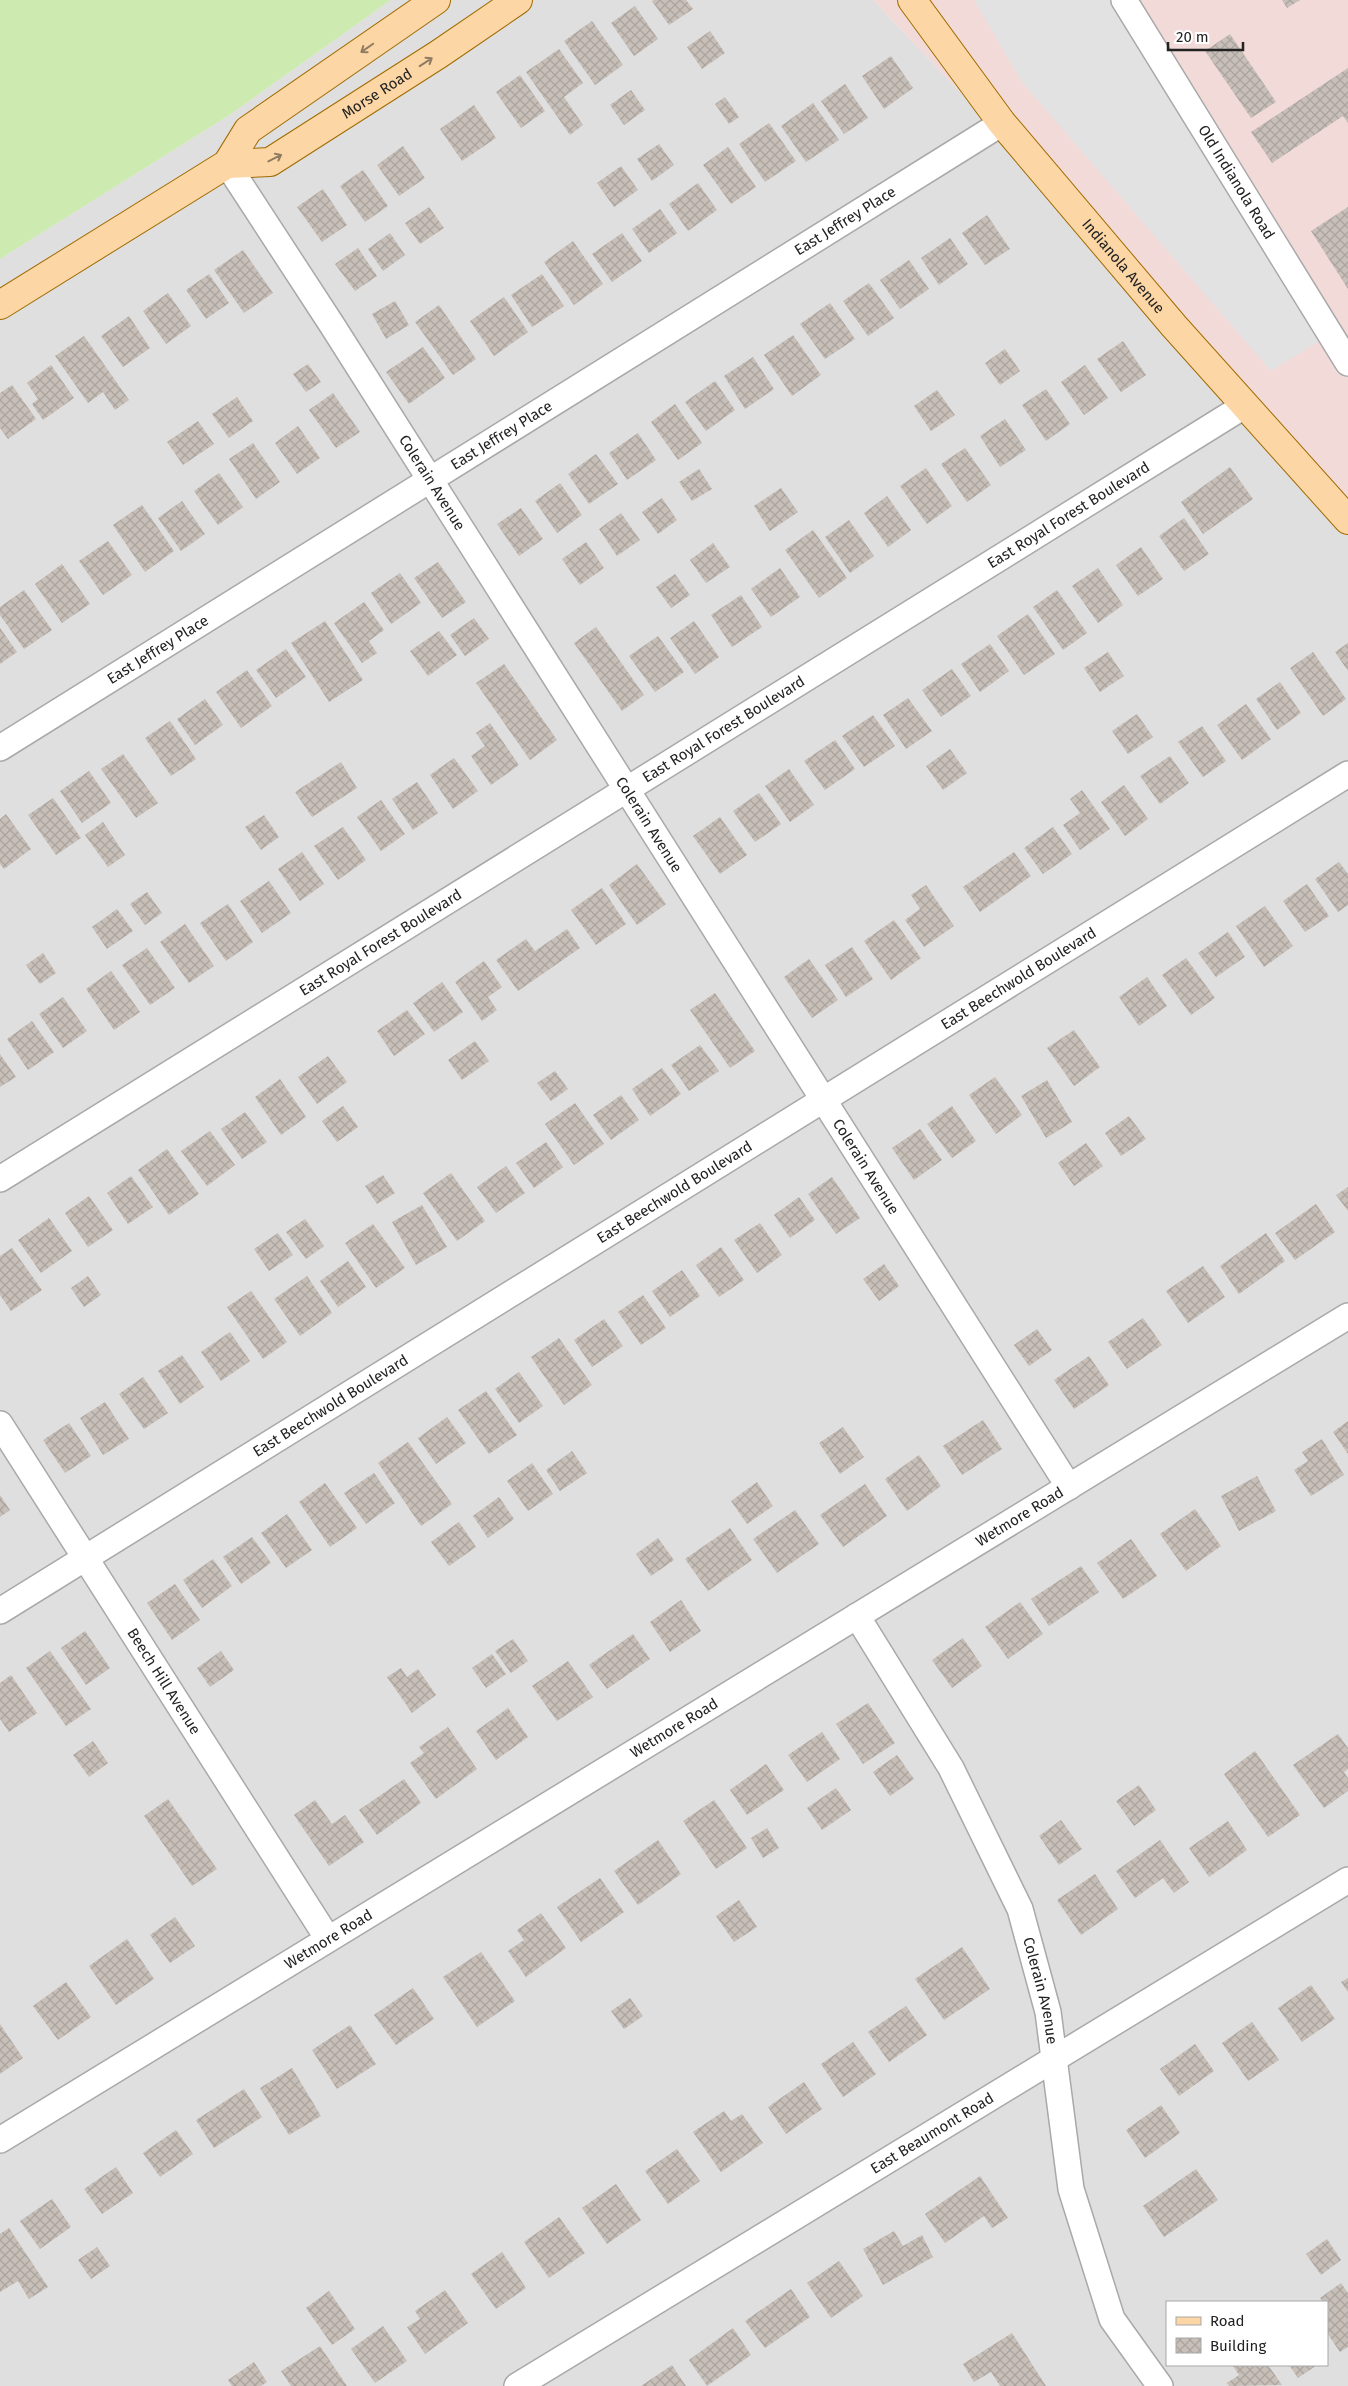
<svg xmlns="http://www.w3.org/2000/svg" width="1348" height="2386" font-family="'Fira Sans',sans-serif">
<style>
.residential{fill:#e0dfdf;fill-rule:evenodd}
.commercial{fill:#f2dad9}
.grass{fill:#cdebb0}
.parking{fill:#e2e2e2}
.building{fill:url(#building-cross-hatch)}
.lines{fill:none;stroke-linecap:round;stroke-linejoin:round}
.street-casing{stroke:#a9a9a9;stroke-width:28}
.primary-casing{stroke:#a06b00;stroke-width:30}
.street{stroke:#fff;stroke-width:25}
.primary{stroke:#fcd6a4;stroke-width:28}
.oneway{stroke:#8f7c63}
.labels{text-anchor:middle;stroke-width:4;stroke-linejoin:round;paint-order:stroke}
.street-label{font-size:15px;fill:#222;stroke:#fff}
</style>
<defs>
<pattern id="building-cross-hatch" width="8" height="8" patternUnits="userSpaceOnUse" patternTransform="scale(1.25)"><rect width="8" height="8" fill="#c7bfb8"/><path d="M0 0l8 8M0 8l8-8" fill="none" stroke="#aba49e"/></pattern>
</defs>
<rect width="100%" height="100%" fill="#f2efe9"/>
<path class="residential" d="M391,0H873L979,112L1348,528V2386H0V259L231,114ZM1167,2302H1327V2365H1167Z"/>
<path class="commercial" d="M873,0H1348V528L979,112Z"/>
<path class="grass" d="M0,0H391L231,114L0,259Z"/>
<path class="parking" d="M974,0H1124L1332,333L1271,371L1022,82Z"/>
<path class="building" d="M654,0H686L693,9L669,25L652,1Z
M1282,0H1300L1287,8Z
M635,6L658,39L634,56L611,23Z
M592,21L623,65L595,85L564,41Z
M710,31L725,53L702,69L687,47Z
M1230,34L1276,102L1251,118L1205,51Z
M559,49L583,83L564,97L583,125L570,135L526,72Z
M891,56L913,88L884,109L862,76Z
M1348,68V123L1343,116L1272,163L1251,132Z
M520,75L545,111L521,128L496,92Z
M845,84L868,118L844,134L821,101Z
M631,90L645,110L624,125L610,105Z
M725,97L739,117L729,124L715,104Z
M813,103L839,140L806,162L781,126Z
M474,105L496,138L462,161L440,129Z
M769,123L796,161L765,182L739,144Z
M659,144L674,165L652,181L637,159Z
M403,146L425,178L399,196L377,165Z
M728,147L756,187L731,204L703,165Z
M621,166L638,190L614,207L597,183Z
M363,170L388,206L365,222L340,186Z
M698,183L717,210L688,231L669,204Z
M323,189L347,225L322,242L297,207Z
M429,207L444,228L420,244L405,223Z
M1348,207V289L1311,231Z
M660,209L677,233L649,253L632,229Z
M987,215L1010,249L985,265L962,233Z
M390,233L405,255L383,271L368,249Z
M622,233L642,261L612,282L592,254Z
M950,238L968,264L939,285L921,258Z
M573,241L603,284L574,305L544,262Z
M358,248L377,276L355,291L335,264Z
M243,250L273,293L244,313L214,270Z
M909,260L929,289L900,309L880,280Z
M209,274L229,303L206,319L186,290Z
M542,274L564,306L532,327L511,295Z
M869,283L894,318L868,336L843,301Z
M168,293L191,326L166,344L143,311Z
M504,297L528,332L494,356L470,321Z
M395,301L409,325L386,339L372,314Z
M830,303L855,339L825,359L800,324Z
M439,305L476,359L453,375L415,322Z
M129,316L150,348L123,367L101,336Z
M793,335L821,375L792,396L764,355Z
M84,336L129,400L115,410L103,392L88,403L55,356Z
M1123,341L1146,375L1121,392L1097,359Z
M423,347L445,378L409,404L386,372Z
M1005,349L1020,371L1000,385L985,363Z
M753,357L774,389L745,409L724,376Z
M308,364L321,382L306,392L293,374Z
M51,365L74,398L43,420L32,404L38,399L27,383Z
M1085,365L1108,398L1084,415L1061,382Z
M715,381L735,410L706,431L685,402Z
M12,385L36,419L8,439L0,428V393Z
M1046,389L1070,424L1046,441L1022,405Z
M937,390L955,415L931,431L914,406Z
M333,393L360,432L336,448L309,410Z
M237,397L253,421L229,438L212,414Z
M675,404L702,443L678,460L651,422Z
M1005,419L1026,450L1000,467L980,436Z
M198,421L214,444L183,465L167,442Z
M298,426L320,458L297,474L275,443Z
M638,433L656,460L627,480L609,453Z
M253,443L280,482L256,499L229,459Z
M965,448L991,485L967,502L941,464Z
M596,454L618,484L589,504L568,474Z
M1230,467L1253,499L1203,534L1181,502Z
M926,468L952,506L927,524L900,486Z
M699,469L712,489L692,501L679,482Z
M219,473L243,507L218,525L194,491Z
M560,483L582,515L557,533L535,501Z
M781,488L798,512L770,531L754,506Z
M887,496L911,530L888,547L864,513Z
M662,498L677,520L658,534L642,512Z
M182,501L205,534L181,551L158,518Z
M142,505L174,551L145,572L113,525Z
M521,508L543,539L519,556L497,524Z
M621,513L640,540L617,556L599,529Z
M1184,518L1209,554L1184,571L1159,536Z
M849,520L874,556L850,573L825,537Z
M813,530L847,578L819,598L785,550Z
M108,541L132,575L103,595L79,561Z
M586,542L604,568L580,585L562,559Z
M713,543L730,567L706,583L690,560Z
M1141,547L1163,579L1138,596L1116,565Z
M438,562L466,602L442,618L414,578Z
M62,564L90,604L62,623L35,584Z
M780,568L800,597L771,617L751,589Z
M1098,568L1123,605L1098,623L1072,586Z
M400,573L421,603L391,624L371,593Z
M675,574L690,595L671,608L656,587Z
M24,590L52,630L24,649L0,615V607Z
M1057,590L1087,633L1063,650L1033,607Z
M741,595L762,627L732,647L711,615Z
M364,602L384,630L369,641L377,653L362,663L334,623Z
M1028,614L1055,654L1024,675L997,636Z
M474,618L489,639L465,656L450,635Z
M325,621L363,680L329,702L291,643Z
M694,621L719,657L695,674L670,638Z
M596,627L644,695L622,711L574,643Z
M0,628L17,652L0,664Z
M439,631L457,655L428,676L410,651Z
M658,636L684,672L655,692L629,656Z
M1348,643V671L1335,652Z
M990,644L1009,671L980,692L961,664Z
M286,649L306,677L276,698L256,670Z
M1108,652L1124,676L1100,692L1084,668Z
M1313,652L1346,699L1323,716L1290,668Z
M504,664L557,740L530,760L476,683Z
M952,669L971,696L941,717L922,690Z
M247,670L272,706L241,728L216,692Z
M1280,682L1301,713L1277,730L1256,699Z
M908,698L932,731L906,749L883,715Z
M205,699L223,725L195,745L177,719Z
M1246,704L1271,739L1242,760L1217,725Z
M1137,714L1153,737L1128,754L1112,731Z
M873,715L895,746L864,767L842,736Z
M170,721L196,759L171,776L145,738Z
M490,723L519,765L491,785L471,756L485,746L476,733Z
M1202,726L1226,761L1203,777L1178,742Z
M835,740L855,769L825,790L804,761Z
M950,749L967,773L943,790L926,766Z
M123,754L158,803L136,818L101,769Z
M1170,756L1189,783L1160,804L1140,776Z
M454,758L478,791L453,809L430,775Z
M341,762L357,788L312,817L295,792Z
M789,769L814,805L790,822L765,786Z
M89,771L111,803L82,823L60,791Z
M417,782L438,813L413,830L392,799Z
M1124,785L1148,819L1125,836L1101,802Z
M1082,790L1110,829L1080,850L1063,825L1080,813L1070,799Z
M759,793L781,824L755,842L733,811Z
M53,798L81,838L56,855L28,815Z
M381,800L405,834L381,851L357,817Z
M6,814L31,849L4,869L0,864V819Z
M264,815L279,837L261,850L245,827Z
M720,817L747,855L720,874L693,836Z
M103,822L125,855L108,867L85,835Z
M343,827L366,860L338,880L314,846Z
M1053,827L1072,854L1043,874L1024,848Z
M302,852L324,884L300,901L278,869Z
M1014,852L1031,876L980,912L963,887Z
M1339,862L1348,874V905L1338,912L1315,879Z
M637,864L666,904L637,925L609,885Z
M269,881L291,913L262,933L240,901Z
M1307,884L1329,916L1305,932L1283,901Z
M926,885L954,926L924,947L905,920L920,909L911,895Z
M602,888L626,924L596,945L571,910Z
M147,892L162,913L145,925L130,904Z
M228,904L253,942L226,961L200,923Z
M1265,906L1293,946L1264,967L1236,926Z
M117,909L133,931L107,949L92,927Z
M894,920L921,958L891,980L864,941Z
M185,924L214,966L189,983L160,942Z
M567,929L580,948L518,991L496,960L526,939L535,951Z
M1228,932L1245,957L1216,977L1198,953Z
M852,947L873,979L846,997L825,965Z
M147,948L175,988L150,1005L122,965Z
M43,953L56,973L40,984L26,965Z
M1186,958L1215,998L1191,1015L1162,975Z
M809,959L838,1000L812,1018L784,977Z
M484,961L502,987L488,997L497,1010L482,1021L455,982Z
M111,971L140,1012L114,1030L86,989Z
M1147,977L1167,1006L1139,1026L1119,997Z
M442,982L463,1012L434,1032L413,1003Z
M715,993L755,1051L730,1068L690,1010Z
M63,997L87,1031L63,1048L39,1014Z
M407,1010L425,1034L394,1056L377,1031Z
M32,1021L54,1052L28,1070L7,1039Z
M1074,1030L1100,1067L1074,1086L1047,1048Z
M475,1041L489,1061L462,1080L448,1060Z
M700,1045L719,1071L689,1091L671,1065Z
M0,1054L16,1077L0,1087Z
M328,1056L347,1082L317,1104L298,1077Z
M662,1068L681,1094L650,1116L632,1089Z
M555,1071L568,1089L551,1101L537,1083Z
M995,1077L1022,1115L996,1134L969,1095Z
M280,1079L306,1117L281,1135L255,1097Z
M1047,1080L1072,1122L1046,1138L1021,1096Z
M621,1095L639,1120L611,1140L593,1115Z
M575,1103L604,1144L574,1165L545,1124Z
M343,1106L358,1127L337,1142L322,1121Z
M952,1106L976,1141L952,1158L927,1124Z
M245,1112L267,1142L242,1159L221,1129Z
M1129,1116L1146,1139L1121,1156L1105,1133Z
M920,1129L942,1160L914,1180L892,1148Z
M210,1131L235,1165L207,1186L181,1151Z
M546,1142L563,1167L534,1188L516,1163Z
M1086,1143L1103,1166L1074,1186L1058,1163Z
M167,1149L199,1194L169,1215L138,1170Z
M506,1166L525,1193L496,1213L477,1187Z
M451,1173L485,1221L457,1241L423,1193Z
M383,1175L395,1193L377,1204L365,1186Z
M131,1176L153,1207L128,1224L107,1193Z
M832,1177L860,1218L836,1234L808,1194Z
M1348,1187V1211L1336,1195Z
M89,1196L113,1230L88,1247L65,1213Z
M799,1197L815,1220L790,1238L774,1215Z
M1316,1204L1335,1232L1295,1260L1275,1233Z
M422,1205L447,1247L416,1265L392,1222Z
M49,1218L72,1251L41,1273L18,1240Z
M305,1219L324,1246L306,1259L286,1232Z
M760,1223L782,1255L757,1273L734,1240Z
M373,1224L405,1268L376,1288L345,1243Z
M278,1233L293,1255L269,1271L254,1249Z
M1266,1233L1285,1261L1239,1294L1220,1266Z
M721,1247L744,1280L719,1297L696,1265Z
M12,1248L42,1290L11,1311L0,1295V1256Z
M348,1261L366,1287L338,1307L320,1281Z
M884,1264L899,1286L879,1301L863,1279Z
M1203,1266L1225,1297L1188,1323L1166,1291Z
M682,1270L700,1296L670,1317L652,1291Z
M88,1276L101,1295L84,1307L71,1288Z
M307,1276L332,1313L300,1336L274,1299Z
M251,1291L287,1342L263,1359L227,1307Z
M643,1295L666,1328L641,1345L618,1312Z
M1143,1318L1162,1345L1127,1369L1108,1342Z
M604,1319L623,1346L592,1367L574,1340Z
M1037,1329L1052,1350L1029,1366L1014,1345Z
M230,1332L250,1361L221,1381L201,1352Z
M559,1338L592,1385L564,1405L531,1357Z
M182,1355L204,1387L180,1404L158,1371Z
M1089,1356L1109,1385L1074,1409L1054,1380Z
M519,1372L543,1406L519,1423L495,1389Z
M143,1377L168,1413L144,1429L119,1394Z
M486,1391L517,1435L489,1454L458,1410Z
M105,1402L129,1439L103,1455L80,1418Z
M447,1417L466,1443L436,1464L418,1438Z
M983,1420L1002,1449L962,1475L943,1446Z
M1348,1421V1454L1333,1432Z
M69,1423L91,1456L65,1473L43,1440Z
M843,1427L864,1457L840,1474L819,1443Z
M1322,1439L1344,1475L1311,1496L1294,1470L1308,1461L1302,1452Z
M408,1442L452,1504L421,1526L378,1463Z
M572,1451L587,1473L560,1491L546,1470Z
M919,1455L941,1486L907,1511L885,1479Z
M532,1463L553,1494L528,1511L507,1481Z
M374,1473L395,1503L366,1524L344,1493Z
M1257,1476L1276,1511L1239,1531L1221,1496Z
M757,1482L773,1506L747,1524L731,1501Z
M325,1483L357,1528L330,1547L299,1502Z
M865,1484L887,1516L843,1547L820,1515Z
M0,1495L10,1510L0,1517Z
M499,1497L514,1519L488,1538L473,1516Z
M1195,1509L1221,1546L1186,1571L1160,1534Z
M795,1510L819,1544L777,1573L753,1539Z
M287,1514L312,1550L286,1568L261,1533Z
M459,1522L476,1547L449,1566L431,1542Z
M730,1528L752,1560L708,1591L685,1559Z
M252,1537L271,1563L241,1584L223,1557Z
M658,1538L674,1560L651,1576L636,1554Z
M1131,1539L1157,1576L1123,1599L1097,1563Z
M213,1559L232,1586L202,1608L183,1580Z
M1081,1566L1099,1592L1049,1626L1031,1599Z
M175,1584L200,1620L172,1640L147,1603Z
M681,1600L701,1631L670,1652L650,1622Z
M1020,1602L1043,1634L1008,1659L985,1627Z
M85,1631L110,1668L86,1685L61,1648Z
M633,1634L650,1659L607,1689L589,1665Z
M963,1638L982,1666L952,1688L932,1660Z
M513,1639L528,1661L511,1673L495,1651Z
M50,1651L91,1709L66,1726L26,1668Z
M221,1651L234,1670L210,1687L197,1668Z
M492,1654L506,1674L486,1688L472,1668Z
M568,1661L593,1697L557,1721L532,1686Z
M401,1668L407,1677L418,1669L436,1695L412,1713L387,1677Z
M11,1675L37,1713L9,1732L0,1719V1683Z
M868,1703L895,1743L863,1764L836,1724Z
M508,1708L528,1737L496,1760L476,1731Z
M448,1727L477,1769L436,1799L410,1763L424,1753L419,1747Z
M822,1732L840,1759L807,1782L788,1755Z
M1338,1734L1348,1748V1769L1344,1772L1348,1778V1791L1324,1808L1293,1765Z
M93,1741L108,1763L89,1777L73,1755Z
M1255,1751L1300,1815L1268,1837L1224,1774Z
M897,1755L914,1779L890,1796L873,1772Z
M766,1764L784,1790L747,1815L730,1790Z
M404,1779L421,1803L377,1835L359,1810Z
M1139,1785L1156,1810L1134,1826L1116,1801Z
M836,1788L851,1810L822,1830L807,1808Z
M168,1799L217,1869L192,1886L144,1816Z
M315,1800L332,1824L345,1815L364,1842L329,1866L294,1815Z
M714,1800L747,1848L716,1869L683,1821Z
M1061,1820L1082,1849L1059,1865L1039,1836Z
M1228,1821L1247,1850L1209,1877L1189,1848Z
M767,1828L779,1848L763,1858L751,1838Z
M658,1840L681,1874L638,1905L614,1871Z
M1160,1840L1189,1882L1174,1893L1163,1878L1135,1898L1116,1871Z
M1095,1874L1118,1909L1081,1935L1057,1900Z
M600,1878L624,1912L581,1942L557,1907Z
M739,1900L757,1927L734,1942L716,1916Z
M541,1913L566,1948L526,1977L508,1951L524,1940L517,1930Z
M175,1917L195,1946L170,1963L150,1935Z
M127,1939L154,1979L116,2005L89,1966Z
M962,1947L990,1989L944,2020L915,1979Z
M481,1952L515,2001L477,2027L443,1977Z
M1348,1978V1992L1341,1982Z
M66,1982L91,2017L58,2040L33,2006Z
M1311,1985L1335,2019L1302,2042L1278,2008Z
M413,1988L434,2019L396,2045L374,2015Z
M630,1998L643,2016L624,2029L611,2011Z
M906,2006L927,2035L889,2062L868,2032Z
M1252,2022L1279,2060L1248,2081L1222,2043Z
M0,2024L23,2058L0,2074Z
M350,2025L376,2064L337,2089L312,2050Z
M853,2042L876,2074L843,2097L821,2064Z
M1195,2044L1214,2071L1179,2096L1160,2069Z
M292,2068L321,2116L289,2135L260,2088Z
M804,2082L822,2109L786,2134L768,2107Z
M244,2089L262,2117L214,2148L196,2120Z
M1161,2105L1180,2133L1145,2158L1126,2130Z
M724,2111L731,2121L742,2114L763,2143L721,2172L693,2132Z
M176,2130L193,2154L160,2177L143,2153Z
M677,2149L700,2181L668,2204L645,2171Z
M116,2167L133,2193L102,2214L84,2189Z
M1196,2169L1218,2200L1164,2237L1143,2206Z
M980,2176L1008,2218L992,2228L984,2216L945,2243L925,2214Z
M616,2184L641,2220L607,2244L582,2208Z
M52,2199L71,2227L40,2249L20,2221Z
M559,2217L585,2253L549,2278L524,2242Z
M9,2228L48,2287L29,2299L18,2281L0,2292V2234Z
M894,2231L903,2246L922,2235L933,2257L883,2285L863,2249Z
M1327,2239L1341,2260L1321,2275L1306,2254Z
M97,2247L110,2266L91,2279L78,2260Z
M502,2252L526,2288L496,2309L471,2274Z
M839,2261L863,2296L831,2318L807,2283Z
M1341,2283L1348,2293V2347L1340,2352L1327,2333V2313L1329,2311L1327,2302H1323L1320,2298Z
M791,2289L810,2317L765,2348L745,2321Z
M445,2290L468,2323L425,2354L407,2327L420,2319L415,2311Z
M329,2291L355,2329L332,2345L306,2308Z
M383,2326L407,2361L375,2383L351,2349Z
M733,2328L751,2355L707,2386L689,2360Z
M1012,2333L1046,2386H1000L991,2372L974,2382L963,2364Z
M320,2346L347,2386H291L281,2371Z
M254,2362L267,2382L261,2386H232L228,2380Z
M672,2365L686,2386H641Z
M1236,2365H1268L1282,2385L1229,2386L1227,2383L1239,2375L1233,2366Z
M1289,2365H1317L1298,2378Z"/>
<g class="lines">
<defs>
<g id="street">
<path id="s1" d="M1124,0L1348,363"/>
<path id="s2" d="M227,164L332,325L1069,1487"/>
<path id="s3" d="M0,748L1002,123"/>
<path id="s4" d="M0,1179L1244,406"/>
<path id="s5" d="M0,1424L328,1939"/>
<path id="s6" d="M0,1611L1348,774"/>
<path id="s7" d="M857,1616L951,1768L1020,1909L1048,2012L1071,2189L1112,2319L1160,2386"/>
<path id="s8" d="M0,2140L1348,1316"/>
<path id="s9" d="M517,2386L1348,1880"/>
</g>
<g id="primary">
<path id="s10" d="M912,0L1002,123L1174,326L1348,520"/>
<path id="s11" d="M227,164L270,162L439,54L518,0"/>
<path d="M0,305L227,164L248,130L436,0"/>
</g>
</defs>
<use href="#street" class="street-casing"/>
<use href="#primary" class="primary-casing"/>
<use href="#street" class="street"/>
<use href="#primary" class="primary"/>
</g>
<defs><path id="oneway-shaft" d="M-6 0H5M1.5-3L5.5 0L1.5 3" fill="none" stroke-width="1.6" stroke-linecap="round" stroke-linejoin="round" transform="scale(1.25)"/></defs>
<g class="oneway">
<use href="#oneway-shaft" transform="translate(367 48) rotate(145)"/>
<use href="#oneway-shaft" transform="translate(426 62) rotate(-33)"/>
<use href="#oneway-shaft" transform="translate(275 158) rotate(-27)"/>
</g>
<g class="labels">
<g class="street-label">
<text dy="5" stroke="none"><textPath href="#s11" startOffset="170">Morse Road</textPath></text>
<text dy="5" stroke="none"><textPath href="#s1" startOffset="214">Old Indianola Road</textPath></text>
<text dy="5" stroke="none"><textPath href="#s3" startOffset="996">East Jeffrey Place</textPath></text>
<text dy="5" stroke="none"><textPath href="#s10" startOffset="340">Indianola Avenue</textPath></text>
<text dy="5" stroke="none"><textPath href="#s3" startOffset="591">East Jeffrey Place</textPath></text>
<text dy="5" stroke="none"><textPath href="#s2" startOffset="379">Colerain Avenue</textPath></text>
<text dy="5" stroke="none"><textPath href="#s4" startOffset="1258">East Royal Forest Boulevard</textPath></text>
<text dy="5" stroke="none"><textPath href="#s3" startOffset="186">East Jeffrey Place</textPath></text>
<text dy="5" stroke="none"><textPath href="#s4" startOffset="852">East Royal Forest Boulevard</textPath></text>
<text dy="5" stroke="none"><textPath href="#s2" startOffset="784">Colerain Avenue</textPath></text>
<text dy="5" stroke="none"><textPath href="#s4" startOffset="448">East Royal Forest Boulevard</textPath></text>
<text dy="5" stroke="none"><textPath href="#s6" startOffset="1199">East Beechwold Boulevard</textPath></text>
<text dy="5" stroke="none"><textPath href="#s2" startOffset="1189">Colerain Avenue</textPath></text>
<text dy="5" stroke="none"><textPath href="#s6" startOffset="794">East Beechwold Boulevard</textPath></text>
<text dy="5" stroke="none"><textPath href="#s6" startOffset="389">East Beechwold Boulevard</textPath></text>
<text dy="5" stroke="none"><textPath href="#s8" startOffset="1195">Wetmore Road</textPath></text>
<text dy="5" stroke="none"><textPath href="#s5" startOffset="305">Beech Hill Avenue</textPath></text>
<text dy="5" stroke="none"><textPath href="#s8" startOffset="790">Wetmore Road</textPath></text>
<text dy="5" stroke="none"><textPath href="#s8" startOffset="385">Wetmore Road</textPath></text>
<text dy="5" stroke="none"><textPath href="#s7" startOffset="420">Colerain Avenue</textPath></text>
<text dy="5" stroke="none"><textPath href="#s9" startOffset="486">East Beaumont Road</textPath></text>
</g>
</g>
<rect x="1166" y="2301" width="162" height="65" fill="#ffffff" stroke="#a7a7a7"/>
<rect x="1176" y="2317" width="25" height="8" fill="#fcd6a4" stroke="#a7a7a7"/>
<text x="1210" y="2326" font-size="15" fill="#222222">Road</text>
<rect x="1176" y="2338" width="25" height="15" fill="url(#building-cross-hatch)" stroke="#a7a7a7"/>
<text x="1210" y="2351" font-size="15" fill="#222222">Building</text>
<path d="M1168 42v8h75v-8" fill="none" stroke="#222222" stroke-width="2.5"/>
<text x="1176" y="42" font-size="15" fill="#222222" stroke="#ffffff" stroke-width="4" paint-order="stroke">20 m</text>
</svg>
